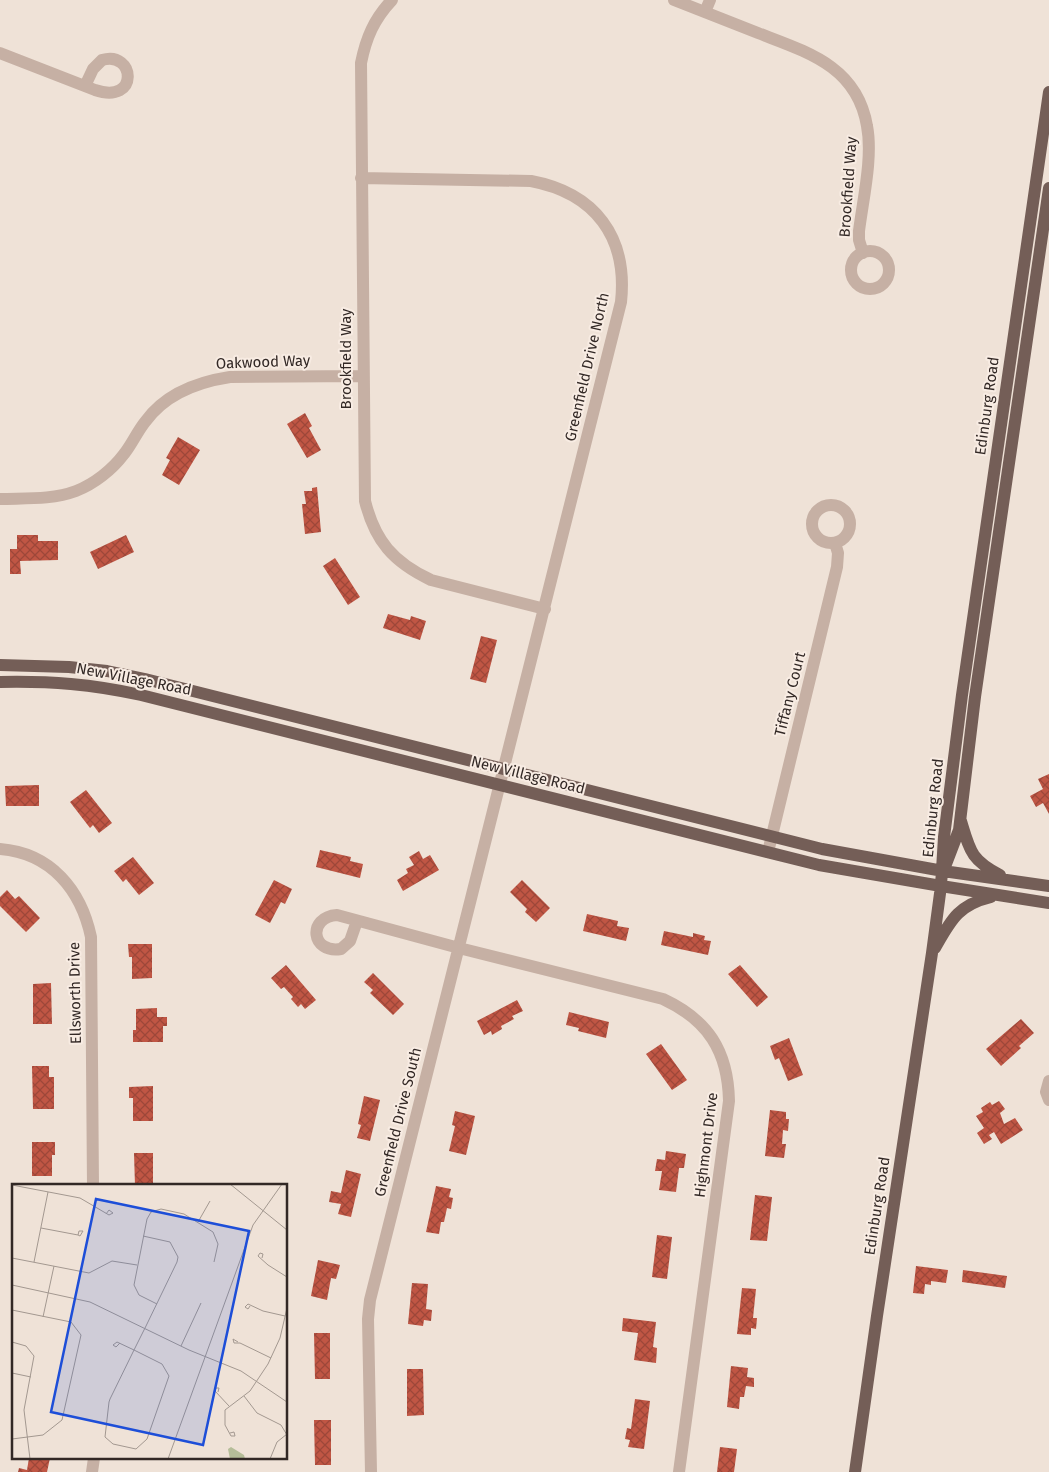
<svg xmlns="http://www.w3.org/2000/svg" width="1049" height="1472" font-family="'Fira Sans',sans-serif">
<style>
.building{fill:url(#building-cross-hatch)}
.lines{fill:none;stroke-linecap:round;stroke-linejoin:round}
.minor{stroke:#c6b0a4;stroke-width:12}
.major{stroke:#745e57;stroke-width:12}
.labels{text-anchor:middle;stroke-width:4;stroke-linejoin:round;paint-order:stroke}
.street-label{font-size:15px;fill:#322825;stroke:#f8ece3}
.inset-road{fill:none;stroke:#a39890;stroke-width:1}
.view{fill:#1d4ed8;fill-opacity:0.15;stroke:#1d4ed8;stroke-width:2.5}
.inset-edge{fill:none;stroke:#322825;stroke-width:2.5}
</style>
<defs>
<pattern id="building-cross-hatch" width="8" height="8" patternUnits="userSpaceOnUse" patternTransform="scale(1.25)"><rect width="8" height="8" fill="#c05644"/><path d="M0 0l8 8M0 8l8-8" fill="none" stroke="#9d4739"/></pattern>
</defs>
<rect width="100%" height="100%" fill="#efe2d7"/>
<path class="building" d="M305,413L312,426L309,428L321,450L307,458L287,424Z
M178,437L200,450L179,485L162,475L170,460L166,458Z
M317,487L321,532L305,534L302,504H306L304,491H312V488Z
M17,535H38V541H58V560L20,561L21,574H10V549H17Z
M126,535L134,552L98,569L90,552Z
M335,558L360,597L348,605L323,566Z
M388,614L410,620L411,616L426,621L420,640L383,628Z
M481,636L497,640L486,683L470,679Z
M1049,774V814L1043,803L1036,807L1030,796L1043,789L1038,779Z
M39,785V806H6L5,786Z
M86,790L112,823L99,833L93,825L90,828L70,802Z
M320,850L351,857L350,861L363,864L360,878L316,867Z
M419,851L423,859L430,855L439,870L403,891L397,880L408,873L406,869L414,865L409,857Z
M133,857L154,883L139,895L126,879L123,882L114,871Z
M274,880L292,889L285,904L281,902L270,923L255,915Z
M522,880L550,908L536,922L525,912L527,909L510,892Z
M7,890L15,899L19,896L40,918L26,932L0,906V897Z
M587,914L618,921L617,926L629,928L626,941L583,931Z
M664,931L693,937V933L705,936L704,940L711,941L708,955L661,945Z
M128,944H152V978L132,979V957H129Z
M286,965L316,1000L305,1009L301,1004L298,1007L291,999L293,997L284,987L281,989L271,978Z
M740,965L768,997L757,1007L728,974Z
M373,973L404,1004L393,1015L370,993L373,990L364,982Z
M51,983L52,1024H33V984Z
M517,1000L523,1011L512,1016L514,1019L501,1026L502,1029L492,1035L491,1031L484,1035L477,1021Z
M157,1008V1017H167V1026H163V1042H133V1030H136V1009Z
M569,1012L609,1022L606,1038L578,1031L579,1028L566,1025Z
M1021,1019L1034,1033L1019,1046L1021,1048L1001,1066L986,1049Z
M789,1038L803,1075L788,1081L779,1058L775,1060L770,1046Z
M661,1044L687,1080L672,1090L646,1054Z
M32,1066H49V1077H54V1109H33Z
M153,1086V1121H133V1098H129V1087Z
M364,1096L380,1100L370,1141L357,1138L361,1125L358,1124Z
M999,1101L1005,1109L1000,1113L1004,1124L1015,1118L1023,1130L1001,1144L994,1132L989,1135L992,1139L984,1144L977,1133L984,1128L976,1116L983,1112L981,1108L990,1102L992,1105Z
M770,1110L786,1112V1119H789L788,1131L783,1130L782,1144H786L784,1158L765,1156Z
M455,1111L475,1116L466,1155L449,1151L455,1126L452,1125Z
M32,1142H55V1155H52V1176H32Z
M666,1151L686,1154L684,1168H679L676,1192L659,1190L662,1171H655L657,1159L665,1160Z
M134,1153H153V1186H135Z
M346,1170L361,1174L351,1217L338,1214L341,1204L329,1202L331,1191L341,1193Z
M436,1186L451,1189L449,1197L453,1198L451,1209L447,1208L444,1222H441L439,1234L426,1232Z
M755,1195L772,1197L767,1241L750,1240Z
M657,1235L672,1237L667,1279L652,1277Z
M318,1260L340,1265L336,1279L331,1278L327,1300L311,1296Z
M916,1266L948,1270L946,1283L931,1281V1285L925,1284L924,1294L913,1293Z
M963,1270L1007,1276L1005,1288L962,1282Z
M412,1283L428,1284L426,1309L432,1310L431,1321L424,1320L423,1326L408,1324Z
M742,1288L756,1289L753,1318H757L756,1329L751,1328V1335L737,1334Z
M623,1318L656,1322L653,1347L657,1348L656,1363L634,1360L638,1333L622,1331Z
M314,1333H330V1379H315Z
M731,1366L748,1368L747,1377L754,1378V1387L746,1386L744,1397H740L739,1409L727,1407Z
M407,1369H423L424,1415L407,1416Z
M635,1399L650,1401L644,1449L628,1447L630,1440L625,1439L627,1428L631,1429Z
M314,1420H331V1465H315Z
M720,1447L737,1449L734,1472H717Z
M29,1458H50L47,1472H18L19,1468L27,1470Z"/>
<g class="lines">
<path class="minor" d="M392,0C374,19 366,38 361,63L365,501C375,541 393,562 431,580L545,609
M674,0C702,11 730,22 758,33C807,52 857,66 867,126C873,157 863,199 859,231V240L863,253
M705,12L710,0
M0,53L95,90C140,105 135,50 102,60L93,69L85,86
M361,178L531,181C595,193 628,237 621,302L370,1300L368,1319L371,1472
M851 270a19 19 0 1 1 38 0a19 19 0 1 1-38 0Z
M0,499C25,498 52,500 76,491C94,484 112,470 124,454C132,444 137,432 145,422C165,394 197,382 230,377L362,376
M812 524a19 19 0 1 1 38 0a19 19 0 1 1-38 0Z
M0,849C51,853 81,890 91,937L93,1186
M768,852L837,567L838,553L835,543
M357,921L350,941L341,949C311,954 307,917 337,915L459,948L663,999C708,1020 728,1051 729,1101L679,1472
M1049,1081L1046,1092L1049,1100
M92,1472L94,1458"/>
<path class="major" d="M0,665L69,667L107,671L145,679L822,849L943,871L1049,886
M0,682C51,681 91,684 141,695L819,865L941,886L1049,903
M961,821C970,851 971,860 1000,875
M946,864L959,830L975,697L1049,188
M935,948C951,920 958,905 991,897
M855,1472L877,1316L932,953L941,886L944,837L962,695L1049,92"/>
</g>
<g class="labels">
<g class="street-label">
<text transform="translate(848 187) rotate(-86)" y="5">Brookfield Way</text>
<text transform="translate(346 359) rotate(-90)" y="5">Brookfield Way</text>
<text transform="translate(263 362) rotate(-2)" y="5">Oakwood Way</text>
<text transform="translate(587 367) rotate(-77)" y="5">Greenfield Drive North</text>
<text transform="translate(987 406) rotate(-82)" y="5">Edinburg Road</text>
<text transform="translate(134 679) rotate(11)" y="5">New Village Road</text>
<text transform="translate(790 694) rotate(-76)" y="5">Tiffany Court</text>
<text transform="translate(528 775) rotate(14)" y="5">New Village Road</text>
<text transform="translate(933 808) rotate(-84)" y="5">Edinburg Road</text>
<text transform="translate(75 993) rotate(-91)" y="5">Ellsworth Drive</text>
<text transform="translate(398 1122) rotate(-76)" y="5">Greenfield Drive South</text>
<text transform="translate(706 1145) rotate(-83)" y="5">Highmont Drive</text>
<text transform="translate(877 1206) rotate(-81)" y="5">Edinburg Road</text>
</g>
</g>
<g transform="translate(12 1184)">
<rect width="275" height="275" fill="#efe2d7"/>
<path d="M219,263L232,271L233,275H218L216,265Z" fill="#b5bd98"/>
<path class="inset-road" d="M218,0L275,46M0,1L68,14L97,31L101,29L97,26L94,30M186,38L198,17M29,44L66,51L68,52L71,47H67L66,51M0,74L77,89L100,77L125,81M250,74L251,70L248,69L246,72L256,81L275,93M22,78L36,8M0,101L78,118L177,166L229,187L275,218M145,120L127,111L122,101L135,35L139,28L149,25L172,30L201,48L206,60L202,78M238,122L236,125L233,123L236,120L251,127L273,132M0,126L59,138L69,151L50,236L31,251L0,255M31,133L42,82M0,158L14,162L22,172L12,226L18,275M226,158L221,155L222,159H228L259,174M108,159L104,163L101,161L105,158L122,166L150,180L157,192L135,255L124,265L101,260L93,253L97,218L98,215L122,166L134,142L165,78L166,73L158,58L131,52M169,162L189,119M0,189L19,193M206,208L207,204H204L203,207L217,222M232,212L245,229L269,241L275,251M218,249L222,248L223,252H219L213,241V226L238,207L256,180L268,154L275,124M156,275L241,41L270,0M258,275L265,258L275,250"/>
<path class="view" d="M84,15L237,47L191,261L39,228Z"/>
<rect width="275" height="275" class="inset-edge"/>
</g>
</svg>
